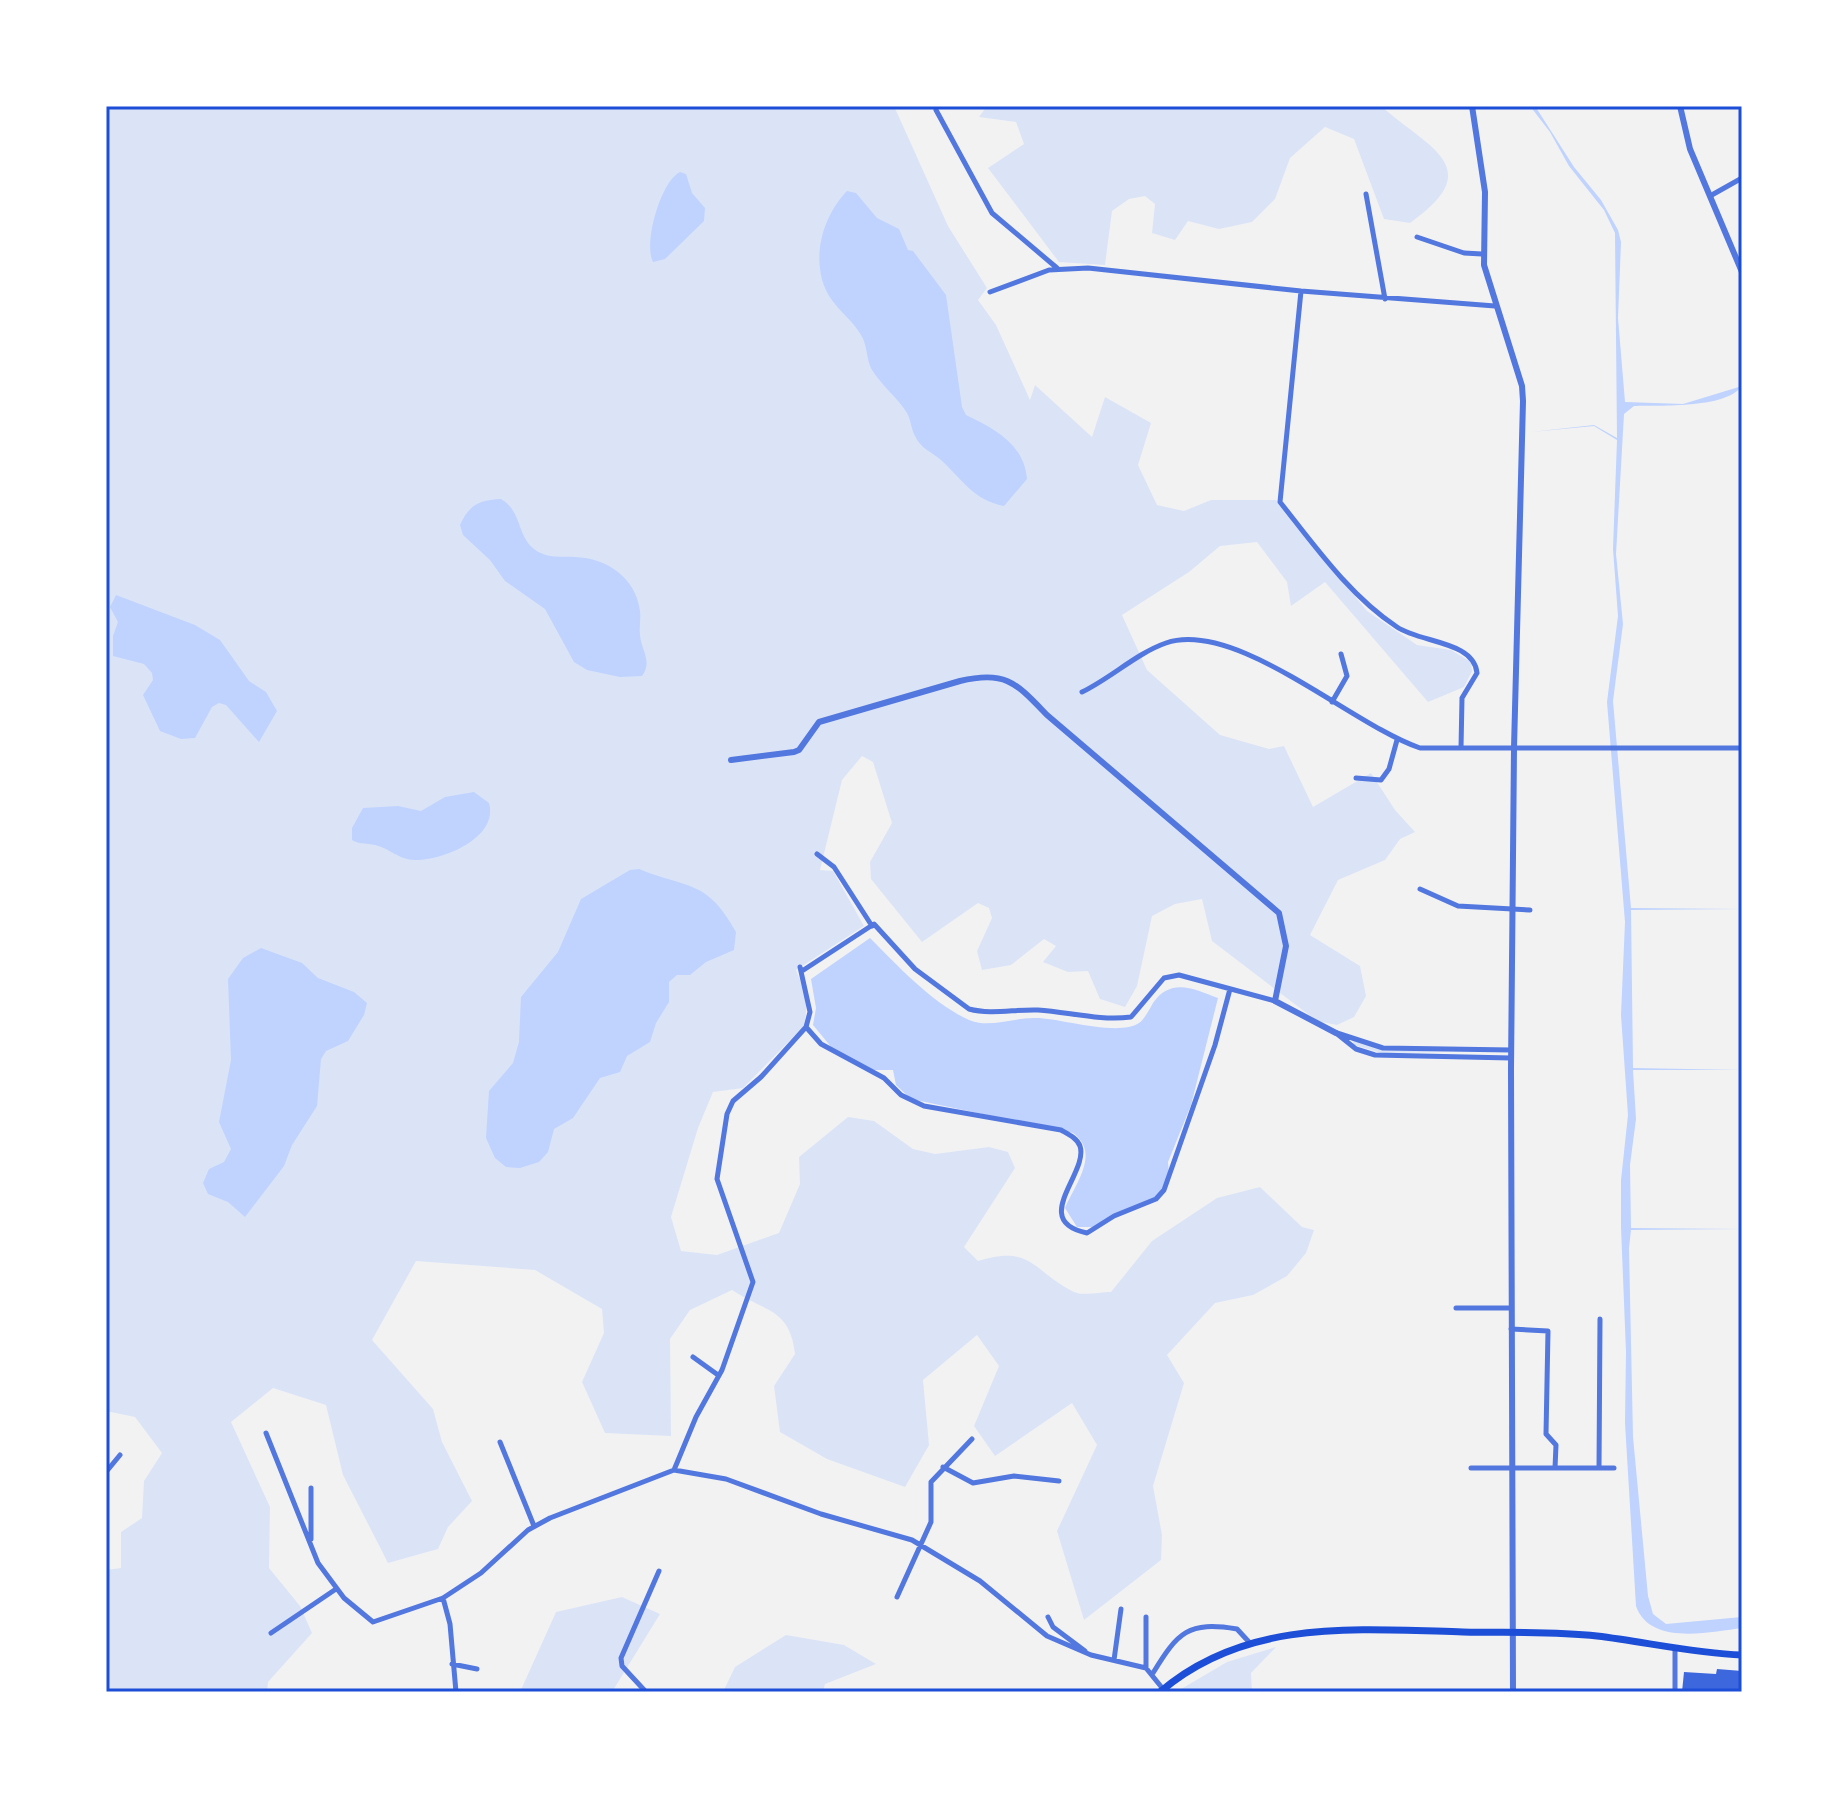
<svg xmlns="http://www.w3.org/2000/svg" width="1848" height="1798" font-family="Mulish,sans-serif">
<style>
.green{fill:#dbe4f7}
.water{fill:#bfd3fe}
.building{fill:#3d67dc}
.lines{fill:none;stroke-linecap:round;stroke-linejoin:round}
.minor{stroke:#5277de;stroke-width:5}
.tertiary{stroke:#5277de;stroke-width:6}
.secondary{stroke:#1d4ed8;stroke-width:7}
.neatline{fill:none;stroke:#1d4ed8;stroke-width:3}
</style>
<rect width="100%" height="100%" fill="#f2f2f2"/>
<path class="green" d="M106,106H894L948,226L987,288L978,300L996,325L1030,400L1035,385L1092,437L1105,397L1151,423L1138,465L1157,505L1184,511L1211,500H1276L1367,611L1417,645L1451,650L1471,662L1472,671L1464,687L1428,702L1325,582L1291,606L1287,582L1257,542L1220,546L1189,572L1122,615L1147,670L1220,735L1269,749L1284,746L1313,807L1371,773L1395,810L1415,832L1400,839L1385,860L1338,880L1310,935L1360,966L1366,996L1354,1017L1337,1025L1317,1021L1212,941L1202,899L1175,904L1152,916L1137,986L1125,1007L1100,999L1088,971L1068,972L1043,962L1056,946L1044,939L1011,965L982,970L977,951L992,918L989,908L978,903L922,942L871,879L870,862L892,823L873,762L862,756L842,780L820,870L833,871L864,926L796,970C804,989 810,1007 803,1027L743,1088L713,1092L698,1128L671,1217L681,1251L717,1255L779,1233L800,1184L799,1157L848,1117L874,1121L913,1149L935,1154L989,1147L1008,1152L1015,1168L964,1247L978,1261C1032,1244 1032,1271 1074,1292C1083,1296 1100,1292 1111,1292L1152,1241L1217,1198L1260,1187L1302,1227L1314,1230L1306,1253L1287,1276L1253,1295L1215,1303L1167,1355L1184,1383L1153,1486L1162,1535L1161,1560L1084,1620L1057,1531L1097,1445L1072,1403L995,1456L974,1426L999,1366L977,1335L923,1380L929,1445L905,1487L827,1459L780,1432L774,1386L795,1354C790,1308 765,1312 732,1290L690,1310L670,1339L671,1436L605,1433L582,1382L604,1333L602,1309L535,1270L416,1261L372,1340L433,1409L442,1442L472,1501L448,1527L438,1549L388,1563L343,1475L326,1405L273,1388L231,1422L270,1507L269,1568L300,1606L312,1633L268,1682L267,1692H106V1570L121,1568V1532L142,1518L144,1481L162,1453L135,1417L106,1411Z
M987,106H1381C1428,148 1489,167 1410,223L1384,219L1354,139L1325,127L1290,158L1275,199L1252,222L1219,229L1188,221L1175,240L1152,233L1155,204L1145,196L1129,199L1112,211L1105,265L1059,262L988,168L1024,144L1016,122L979,117Z
M1352,1040L1382,1050L1453,1052L1381,1053L1354,1045Z
M622,1597L660,1614L612,1692H520L556,1612Z
M786,1635L844,1645L876,1664L825,1684L823,1692H723L735,1667Z
M1276,1647L1251,1673L1252,1692H1176L1227,1662Z"/>
<path class="water" d="M1530,106H1535L1574,167L1601,200L1618,230L1621,242L1618,318L1625,402L1683,404L1742,386C1725,409 1660,405 1634,406L1624,414L1616,554L1623,624L1613,701L1631,908L1742,909L1631,910L1633,1068L1742,1070H1633L1636,1119L1630,1165L1631,1228L1742,1229L1631,1230L1629,1248L1633,1437L1648,1596L1653,1614L1666,1624L1742,1617V1628C1710,1632 1650,1646 1636,1606L1625,1423L1626,1352L1621,1227V1180L1628,1115L1621,1015L1625,922L1607,702L1618,616L1613,549L1617,440L1594,426L1531,432L1594,425L1617,438L1615,233L1604,210L1569,166L1550,132Z
M680,172L686,174L692,193L705,208L704,221L665,259L653,262C643,243 661,181 680,172Z
M847,191L856,193L877,218L899,229L908,250L913,251L946,295L962,407L966,415C995,429 1024,444 1027,479L1004,506C973,500 963,480 941,460C932,452 921,449 915,436C911,429 911,420 907,413C898,398 882,386 872,370C866,360 868,346 861,335C848,313 827,305 821,275C815,245 826,213 847,191Z
M501,499C522,511 517,536 534,549C547,559 560,556 575,557C607,558 636,578 640,611C641,619 639,627 640,635C641,650 653,661 642,676L620,677L587,670L574,662L545,609L505,581L490,560L463,535L460,525C469,505 479,500 501,499Z
M116,595L195,625L220,640L249,681L266,692L277,711L259,742L226,705L219,703L212,707L195,738L181,739L160,731L143,695L153,680L152,673L144,664L113,656V636L118,622L110,607Z
M474,792L489,803C499,838 442,861 415,860C399,860 389,848 375,845C366,843 360,845 352,840V828L363,808L398,806L421,811L445,797Z
M639,869C688,889 707,879 736,932L734,950L706,962L690,975H677L669,982V1002L656,1023L650,1042L627,1056L620,1072L600,1078L573,1118L554,1129L548,1152L539,1162L520,1168L506,1167L495,1158L486,1138L489,1091L513,1063L519,1042L521,997L558,952L581,899L630,870Z
M870,938C899,967 932,1003 969,1020C989,1029 1015,1017 1036,1018C1060,1018 1118,1037 1139,1023C1145,1019 1150,1008 1153,1003C1171,977 1194,989 1218,998L1191,1105L1168,1162L1169,1174L1164,1190L1156,1199L1093,1227H1077L1065,1208C1075,1184 1101,1153 1073,1133L911,1099L896,1085L893,1070H873L832,1048L813,1025L816,1008L811,979Z
M261,948L302,963L318,978L354,992L367,1003L364,1015L348,1041L326,1051L321,1059L317,1106L292,1145L284,1166L245,1217L228,1202L208,1194L203,1183L209,1169L224,1162L231,1149L219,1122L231,1060L228,979L243,958Z"/>
<path class="building" d="M1717,1669L1742,1671V1692L1694,1689V1692H1682L1684,1672L1716,1674Z"/>
<g class="lines">
<path class="minor" d="M936,110L992,213L1057,268
M1366,194L1385,299
M1710,196L1742,178
M1417,237L1464,253L1482,254
M1301,291L1280,502C1314,545 1350,596 1397,627C1421,643 1474,641 1477,673L1462,698L1461,748
M990,292L1049,270L1088,268L1301,291L1495,306
M1082,692C1111,678 1137,653 1166,643C1236,619 1352,725 1420,748H1742
M1332,702L1347,676L1341,654
M1356,778L1381,780L1389,769L1397,740
M817,854L834,867L872,926
M1420,889L1458,906L1530,910
M802,971L874,924L915,969L969,1009C991,1015 1015,1009 1038,1010C1069,1012 1099,1021 1131,1017L1164,978L1179,975L1275,1001
M806,1027L821,1044L884,1078L901,1095L924,1106L1061,1130C1068,1134 1077,1138 1080,1146C1089,1173 1029,1221 1087,1233L1114,1216L1156,1199L1164,1190L1215,1045L1230,989
M1336,1033L1356,1049L1375,1055L1511,1058
M1337,1033L1383,1048L1511,1050
M1456,1308H1511
M1511,1329L1548,1331L1546,1434L1556,1445L1555,1468
M693,1357L718,1375
M266,1433L318,1563L344,1598L373,1622L443,1598L481,1573L528,1530L550,1518L674,1470L726,1479L821,1514L912,1540L980,1581L1047,1636L1091,1655L1146,1668L1163,1689
M500,1442L534,1526
M943,1467L973,1483L1014,1476L1059,1481
M1471,1468H1614
M1599,1468L1600,1319
M674,1470L696,1417L722,1370L753,1282L717,1179L727,1114L733,1101L761,1077L806,1027L810,1012L800,967
M106,1472L120,1455
M311,1539V1488
M897,1597L931,1522V1482L972,1439
M443,1598L450,1624L456,1692
M1048,1617L1053,1627L1085,1651
M1146,1617V1668
M271,1633L336,1589
M1114,1660L1121,1609
M452,1664L477,1669
M1153,1673C1178,1632 1188,1621 1237,1629L1249,1642
M646,1692L622,1666L621,1658L659,1571
M1675,1692V1649"/>
<path class="tertiary" d="M1472,106L1485,192L1484,265L1522,386L1523,401L1514,748L1511,1069L1513,1692
M1680,106L1690,149L1742,272
M731,760L794,752L799,750L819,722L960,681C1006,670 1016,683 1047,715L1279,913L1286,946L1275,1001L1336,1033"/>
<path class="secondary" d="M1160,1692C1246,1618 1357,1629 1463,1632C1507,1633 1552,1631 1597,1636C1646,1642 1693,1653 1742,1655"/>
</g>
<rect width="1848" height="1798" fill="none" stroke="#ffffff" stroke-width="216"/>
<rect x="108" y="108" width="1632" height="1582" class="neatline"/>
</svg>
